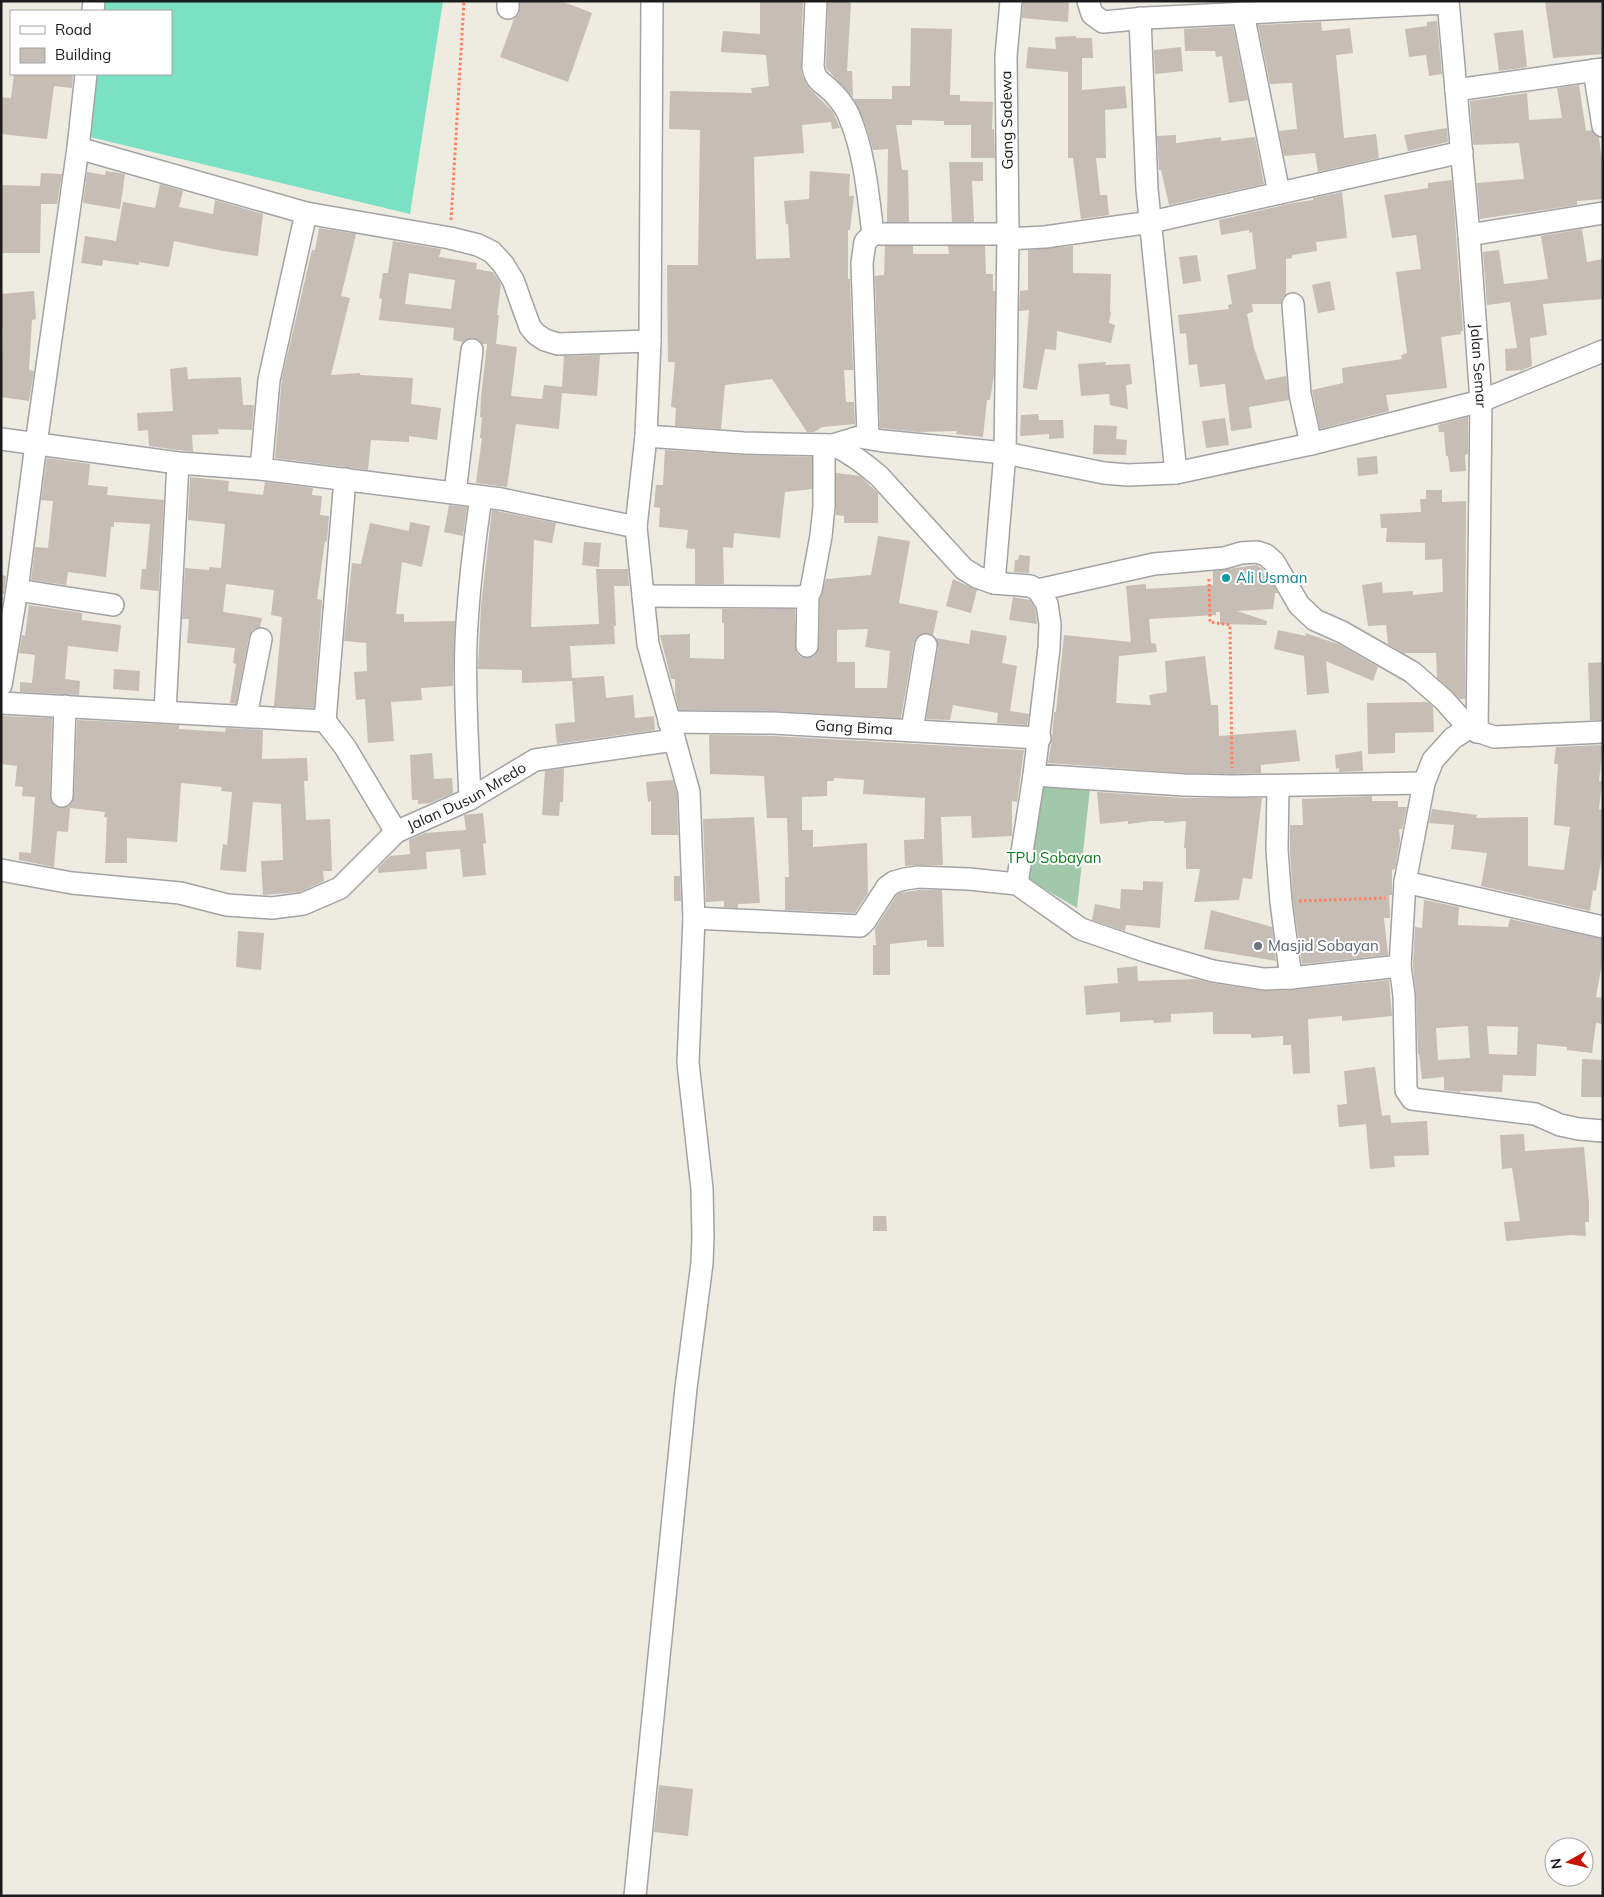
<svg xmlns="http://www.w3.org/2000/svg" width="1604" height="1897" font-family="Mulish,sans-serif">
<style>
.cemetery{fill:#a1c8aa}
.pitch{fill:#7be1c3}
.building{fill:#c6bdb4;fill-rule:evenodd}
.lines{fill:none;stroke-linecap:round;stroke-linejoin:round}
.minor-casing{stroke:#a3a3a3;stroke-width:24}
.path{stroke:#ff7f61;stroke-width:3;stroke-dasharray:2.5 2.5;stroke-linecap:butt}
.minor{stroke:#fff;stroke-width:21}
.culture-dot{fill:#0f9aa8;stroke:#fff;stroke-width:2}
.worship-dot{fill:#6b7280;stroke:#fff;stroke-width:2}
.labels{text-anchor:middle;stroke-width:4;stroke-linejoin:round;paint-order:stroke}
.street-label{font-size:15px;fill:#1c1c1c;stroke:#fff}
.culture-label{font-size:15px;fill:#0d838f;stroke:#fff;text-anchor:start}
.park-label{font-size:15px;fill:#077d1b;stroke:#fff}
.worship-label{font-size:15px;fill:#5b616d;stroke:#fff;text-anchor:start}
</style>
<rect width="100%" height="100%" fill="#eeebe1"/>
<path class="cemetery" d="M1038,779H1091L1077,908L1023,876Z"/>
<path class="pitch" d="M105,1H443L410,214L86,136L95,74H171V11H104Z"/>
<path class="building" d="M520,1H561L592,13L568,82L500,57L514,19L519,14Z
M760,1H803L801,66L802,75L808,87L833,112L840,128L832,129L831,122L802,125L804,153L754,157L756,259L790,258L788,224H786L784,201L809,199L810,171L850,174L849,196H854L850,230H848V279H850L853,370H844L846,402H854L855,424L822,427L814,432H807L772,379L725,385L721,429L675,426L676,408L671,407L675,362H668L667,265H698L700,130L669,129L670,91L752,93L751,88L769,86L766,55L721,52L723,31L760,34Z
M828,1H851L847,71H852L853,97L826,68Z
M1023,1H1069L1068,22L1022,18Z
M1545,1H1603V54L1553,58Z
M1437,21L1442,74L1429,76L1426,55L1409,57L1405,29L1427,26V22Z
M1321,22L1322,31L1350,28L1353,53L1336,55L1344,138L1376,134L1379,158L1318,172L1315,153L1284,156L1279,131L1297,129L1292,83L1270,84L1258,25Z
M1233,26L1248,100L1229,103L1222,56L1216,57L1215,51H1185L1184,29Z
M911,28L952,29L950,95H960V101L993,102L992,129H994L995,158H971V125H944V121L912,120V125H896L902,170H908L909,222H887L888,149L873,150L866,126L854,99H892V86H910Z
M1523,30L1527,67L1499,71L1494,33Z
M1076,36V38H1092L1093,58H1082V90L1125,86L1127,108L1105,110L1106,158H1096L1100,195H1107L1109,215L1081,219L1073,158H1068V72L1026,68L1028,47L1056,49L1055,37Z
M1181,47L1183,71L1155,74L1154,50Z
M14,74H73L72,88L54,86L47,139L1,134V97L11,98Z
M1579,85L1586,131L1592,130L1599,138L1603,171V199L1577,201V205L1480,219L1477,183L1524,179L1519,143L1473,145L1470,101L1527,93L1529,120L1562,118L1557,88Z
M1447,128L1448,142L1408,151L1404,135Z
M1176,135V143L1221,137V141L1255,137L1264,184L1169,205L1161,170H1159L1157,136Z
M949,162H983V181H972L974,222H952Z
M106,171L125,174L120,209L83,203L87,172L105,175Z
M41,173L62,174L57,204H41L40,253H1V185L40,186Z
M1452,180L1463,331H1461V334L1441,337L1447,388L1386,395L1389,411L1320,429L1312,390L1343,383L1342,368L1402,359L1401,355L1407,353L1396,272L1421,269L1416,235L1392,238L1384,195L1428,188V183Z
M160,184L183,191L179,207L213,214L215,200L263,214L258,256L223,251L174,241L169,267L139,262V265L103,260L102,266L81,263L85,236L116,241L123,202L155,208Z
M1342,192L1347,238L1316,242L1317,251L1292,255V258L1286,259V294L1282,298L1281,304H1252L1253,312L1247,314L1254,348L1265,380L1286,376L1289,400L1249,407L1252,428L1231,431L1225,384L1200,387L1197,364L1189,365L1186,333L1180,334L1178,315L1229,309L1228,305L1232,304L1227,275L1256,269L1252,232L1249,233V230L1221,235L1219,220L1293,203L1313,200V198Z
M319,228L356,234L341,296L350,298L331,375L360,373V375L413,378L411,404L441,408L437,440L409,436V442L371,440L368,470L275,458L282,378L312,250H315Z
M1582,229L1587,262L1603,259V299L1543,304L1547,335L1530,338L1532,366L1520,371V370L1506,371L1505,349L1517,348L1510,302L1487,305L1483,252L1499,250L1504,284L1548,279L1541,236Z
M393,241L441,249L439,257L477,263L476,269L493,272L501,284L497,315H499L496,344L517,347L511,396L542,399L544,385L562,387L564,356L600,355L597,396L562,393L559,429L516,424L507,487L476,483L482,438H480L482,417H480L481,397L487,344H482L479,340L473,338L463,342L453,340L454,328L379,320L382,299L379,298L383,273H388ZM409,273L455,280L451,309L405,304Z
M885,246H913V254H949L948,246H985L986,274H993V291H995L994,375L990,400H987L983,437L956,434L957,431L918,432L880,428L875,276L884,275Z
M1073,246V273L1111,274L1110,311L1111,312L1109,323L1115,325L1111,343L1057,331L1056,350L1045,349L1037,390L1023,388L1029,310L1019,311L1020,291L1028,290V250Z
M1197,255L1201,281L1183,284L1179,257Z
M1330,281L1335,310L1318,313L1312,285Z
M34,291L36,319L32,320L29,370L34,371L29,401L1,397L3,329H1V294Z
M1106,362L1105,365L1130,364L1132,384L1126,385L1128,409L1110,405L1109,394L1081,396L1078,364Z
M187,367L188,379L241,377L243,405H254L252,430L218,429L219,434L192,435L193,452L149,446L148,430L138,431L137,413L173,411L170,369Z
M1038,414L1039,420H1063L1064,438L1049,439V434L1020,436L1021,415Z
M1468,417V454L1465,455L1466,471L1450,472L1448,456H1446L1444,432H1439L1438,425Z
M1225,418L1229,445L1206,448L1202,421Z
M1094,425L1117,426L1116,439L1127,440L1126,455L1093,454Z
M665,450L743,455L812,457V489L785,492L780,538L734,533L733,548L723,547L724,584H695V549L686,548L688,530L659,527L660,508L654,507L656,485H663Z
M1377,456L1378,474L1358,476L1357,458Z
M47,458L90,464L88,485L108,487L107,495L164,500L157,618L158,591L140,589L142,569H146L150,524L114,522V527H111L106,577L68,572L66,585L31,580L35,547L48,548L53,501L41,500Z
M836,473L860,476L878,493V523H844V516L836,515Z
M190,477L229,481L228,491L263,495L265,482L313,488L312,495L322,496L320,515L329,516L327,542L325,541L317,599L322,600L314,708L274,706L282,617L271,615L274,590L226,584L223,612L262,618L260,627L252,630L249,637L236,704L230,703L236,664L233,663L235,648L187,643L189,619H182L185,568L209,570V567L221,568L225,524L188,520Z
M1426,490H1442V502L1466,501L1465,699H1460L1437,678L1436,653H1403L1388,644L1386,625L1368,626L1362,585L1382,582L1383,593L1413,591V595L1443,592L1442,559L1425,560V543L1386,542L1387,528H1381L1380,514L1421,512L1420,499H1426Z
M449,505L467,507L463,536L444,532Z
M492,510L556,523L552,543L534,540L531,627L599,624L596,569H628L629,586H614L616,626H614L615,644L570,646L572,678L604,676L606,698L633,695L635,718L654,716L655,730L557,744L555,724L575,722L572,681L522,683V670L478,669L481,606Z
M410,522L430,526L422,567L402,562L396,614H404V622L455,621L453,686L421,688L422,700L391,702L394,741L368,743L365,699L356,700L354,672L367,671L366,643L344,641L352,563L361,564L370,523L409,531Z
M878,536L910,541L899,603L938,611L933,635L928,633L921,634L917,637L914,642L901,718L774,711L679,710L675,694V679H671L660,635L690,634V658L724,659V623H722V609H795L796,652L801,657L806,658L813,657L817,653L819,647L820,599L826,579L871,575ZM868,629L865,647L890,651L887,688H855V662H837V630Z
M584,542L601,543L599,567L582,565Z
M1019,555L1030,556L1029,573L1014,572L1015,560H1018Z
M1256,565L1263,569L1264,576H1268L1278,593H1275L1273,609L1237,611L1267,621L1266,625L1220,624V612H1216V615L1149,619L1151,643L1156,644L1157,652L1119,656L1116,703L1151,705L1149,695L1167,692L1165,661L1205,656L1211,705H1218L1219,736L1296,730L1300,761L1261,765V773L1232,774L1185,773L1048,763L1052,739L1054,712H1056L1064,635L1131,642L1126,586L1146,584V589L1213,585V571Z
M1,575L6,576L4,594L1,593Z
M953,579L977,590L971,613L946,606Z
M1013,597L1030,600L1035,608L1037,624L1009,620Z
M29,605L82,613V620L121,625L118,652L68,646L65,679L80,681L79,695L20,692V682L32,683L35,655L19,653L22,635L25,636Z
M971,630L1007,636L1002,663L1017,666L1010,711L1029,714L1027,725L997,723L998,713L953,705L950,720L926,719L938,647L936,638L969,644Z
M1278,630L1306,636L1305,633L1338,644L1378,667L1373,681L1326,661L1329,693L1307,695L1304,656L1274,649Z
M1603,662V720H1590L1588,663Z
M114,669L140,671L139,691L113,689Z
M1428,702L1433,707L1434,732L1395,733V753L1368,754L1367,703Z
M1,716L52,718L50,796L51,801L55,806L61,808L68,807L72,803L74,797L77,720L179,725V729L225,732L226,728L263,730L262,759L307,758L308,781H304L306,820L330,819L332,871H323L324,881L300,892L263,895L261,861L283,860L281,804L253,802L246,872L220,870L223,844L227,845L232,792L221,791L222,787L181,783L177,842L127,838V863H105L107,818L104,817L105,812L70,808L68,832L57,831L54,867L19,860V852L31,853L35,797L22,796L23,787L15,786L17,766L1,764Z
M709,735L773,736L1024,750L1017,802L1012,801V836L972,838L971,816L941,817L943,865H918L905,866L904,840L924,839L925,798L863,794L864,780L834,778V781H827V796L802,797V830H813V847L867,843L868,893L855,913L785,910V877H789L787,818H767L764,776L710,774Z
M1603,745L1599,781H1602L1599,809L1603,810V849L1596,891L1593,890L1590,911L1481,886L1487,853L1451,849L1454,825L1429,823L1432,809L1477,815L1476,818L1528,817V866L1564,870L1570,827L1554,825L1558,764H1554L1556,747Z
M1362,751L1363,771L1339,772V768L1336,769L1335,755Z
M432,753L434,779L452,778L453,793L430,803L418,804V800H412L410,755Z
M564,768L563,802H560L559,816L542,815L545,771Z
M673,780L677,794L678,835H651V801L648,802L646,782Z
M1097,792L1184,798H1262L1252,879L1243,878L1239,900L1194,902L1200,869H1186V848H1184L1186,821L1164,823V821H1151L1128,824V821L1100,824Z
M1372,796V801H1398V807H1407L1402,829H1399L1400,841L1395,869L1392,870V895H1389L1390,918H1384L1388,955L1302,964L1293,901L1290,850V825H1303L1302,799Z
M483,813L486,843L483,844L486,875L463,877L460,849L426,852L427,869L378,873V868L390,856L410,854L409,840L425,833L466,830L464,815Z
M754,817L760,903L738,904V908L724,907V901L706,902L703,819Z
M674,876H680L681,901H674Z
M1143,881L1163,882L1160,928L1126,925L1125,931L1092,920L1095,904L1120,909L1121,889L1143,890Z
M919,890H942L944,947H927V940L890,944V975H873V945H876L875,929L896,896L899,893Z
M1424,900L1459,907L1458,925L1508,927L1510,919L1603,939V957L1596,997L1603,998V1024L1596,1023L1592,1053L1567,1050V1047L1537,1044L1536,1076L1503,1075L1502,1092L1460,1091V1092L1444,1090V1077L1422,1079L1419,1054H1418L1416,995L1413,966L1415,927L1422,928ZM1468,1026L1470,1058L1438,1060L1436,1028ZM1487,1026L1518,1027L1517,1055L1489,1054Z
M1211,910L1272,927L1276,961L1204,949Z
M238,931L264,933L261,970L236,967Z
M1137,966L1138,981L1196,979L1211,983L1264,991L1292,990L1389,980L1392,1016L1342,1021V1016L1308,1019L1310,1073L1293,1074L1291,1045H1283V1036L1251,1038V1034H1213V1012L1171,1014V1022L1154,1023L1153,1020L1120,1022V1012L1086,1015L1084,986L1118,983L1117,968Z
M1582,1059L1603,1060V1097H1581Z
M1375,1067L1382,1116L1390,1115L1391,1123L1427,1121L1429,1155L1394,1156L1395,1167L1370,1169L1366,1124L1339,1127L1337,1105L1347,1104L1344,1071Z
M1524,1134L1525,1151L1584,1147L1589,1203V1222H1585L1586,1236L1571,1235L1506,1241L1504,1222L1520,1221L1512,1168L1502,1169L1500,1135Z
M873,1216H886L887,1231H873Z
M659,1785L693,1789L688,1836L654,1832Z"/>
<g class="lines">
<defs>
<g id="minor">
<path d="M508,1V8"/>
<path d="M816,1L813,67C816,81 819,80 828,88C835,94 846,107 849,116C865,153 868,195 873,234"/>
<path d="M1088,1L1092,14L1103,22L1146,18L1448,3"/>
<path id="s1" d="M1448,1L1469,235L1481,401L1477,732"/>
<path d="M93,11L94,1"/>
<path d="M1243,13L1279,193"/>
<path d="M1140,18L1147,189L1176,473"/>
<path d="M1594,70L1603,126"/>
<path d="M1456,90L1603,69"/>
<path d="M78,148L306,213L450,238L478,245L492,252L503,264L513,280L530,327L536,334L545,340L558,344L650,341"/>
<path d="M1469,235L1603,213"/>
<path d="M1007,239L1045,237L1151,222L1462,152"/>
<path d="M1293,304L1300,394L1311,444"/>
<path d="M646,436L744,443L833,445L859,437L883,441L1005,453L1104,473L1128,475L1176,473L1311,444L1481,401L1603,351"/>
<path d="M868,437L862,263L865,242L873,234H1008"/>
<path d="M1,439L178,463L261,469L501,499L636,527"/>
<path d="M833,445C851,453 864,463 879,476L964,569L977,577L994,583L1030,586L1038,590L1047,604L1050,624L1049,648L1034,775L1184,785L1232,786L1424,783"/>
<path d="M261,469L269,380L306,213"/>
<path d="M455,493L472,350"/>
<path d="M994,583L1005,453L1008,234L1006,56L1011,1"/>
<path d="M17,590L113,605"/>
<path d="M1038,590L1154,564L1224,558L1241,553L1257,552L1266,555L1274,562L1299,605L1315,620L1342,632L1412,672L1444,700L1469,728"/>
<path d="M643,596L800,597L808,595L811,590L821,536L824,507V445"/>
<path d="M807,646L808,595"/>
<path d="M1,685L17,590L36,444L78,148L86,74"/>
<path d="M1,703L325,721L345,747L396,832"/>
<path d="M165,712L178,463"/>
<path d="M246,716L261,639"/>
<path d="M325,721L345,479"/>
<path id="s2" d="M669,722L773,723L1040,738"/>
<path d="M912,730L926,645"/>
<path d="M1603,732L1494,737L1469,728L1453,738L1433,760L1424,783L1405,882L1400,966L1404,995L1406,1090L1412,1099L1535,1114L1560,1125L1579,1129L1603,1131"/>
<path d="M1278,786L1277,850L1281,902L1291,978"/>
<path d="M62,796L65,706"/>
<path d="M470,799C468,747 464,694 466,642C468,593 474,545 481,497"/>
<path id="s3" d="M1,870L72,883L180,893L227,905L272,908L303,904L340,888L396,832L470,799L535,760L674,740"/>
<path d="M1405,882L1603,927"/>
<path d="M1017,884L1034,775"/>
<path d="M694,918L860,926L865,921L887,887L894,882L905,879L918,877L969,879L1017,884L1081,929L1148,952L1213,971L1264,979L1291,978L1400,966"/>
<path d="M635,1896L686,1388L702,1263L703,1237L702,1189L688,1063L694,918L689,792L648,644L636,527L646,436L650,341L652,1"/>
</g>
</defs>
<use href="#minor" class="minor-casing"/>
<path class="path" d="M451,220L464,1
M1209,579L1210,622L1230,625L1232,768
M1299,901L1385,898"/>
<use href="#minor" class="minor"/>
</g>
<circle class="culture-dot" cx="1226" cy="578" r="5"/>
<circle class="worship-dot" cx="1258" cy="946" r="5"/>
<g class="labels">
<g class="street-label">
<text transform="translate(1007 120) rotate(-91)" y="5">Gang Sadewa</text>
<text dy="5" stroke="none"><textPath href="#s1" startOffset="366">Jalan Semar</textPath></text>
<text dy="5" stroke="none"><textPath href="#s2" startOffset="185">Gang Bima</textPath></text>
<text dy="5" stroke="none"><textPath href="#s3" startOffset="504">Jalan Dusun Mredo</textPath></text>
</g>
<g class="culture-label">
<text x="1236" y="583">Ali Usman</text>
</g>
<g class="park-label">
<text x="1054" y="863">TPU Sobayan</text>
</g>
<g class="worship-label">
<text x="1268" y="951">Masjid Sobayan</text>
</g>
</g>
<rect width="1604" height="1897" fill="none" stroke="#1c1c1c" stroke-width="5"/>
<rect x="10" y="10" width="162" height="65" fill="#ffffff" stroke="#a4a4a4"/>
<rect x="20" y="26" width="25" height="8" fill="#ffffff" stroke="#a4a4a4"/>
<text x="55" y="35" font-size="15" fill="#1c1c1c">Road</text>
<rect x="20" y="48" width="25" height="15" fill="#c6bdb4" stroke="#a4a4a4"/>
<text x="55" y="60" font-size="15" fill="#1c1c1c">Building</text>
<g transform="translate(1569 1862) rotate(262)"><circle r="24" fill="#ffffff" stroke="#a4a4a4"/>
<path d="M0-4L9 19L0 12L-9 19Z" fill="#c81200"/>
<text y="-8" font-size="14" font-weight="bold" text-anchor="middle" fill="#1c1c1c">N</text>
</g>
</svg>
